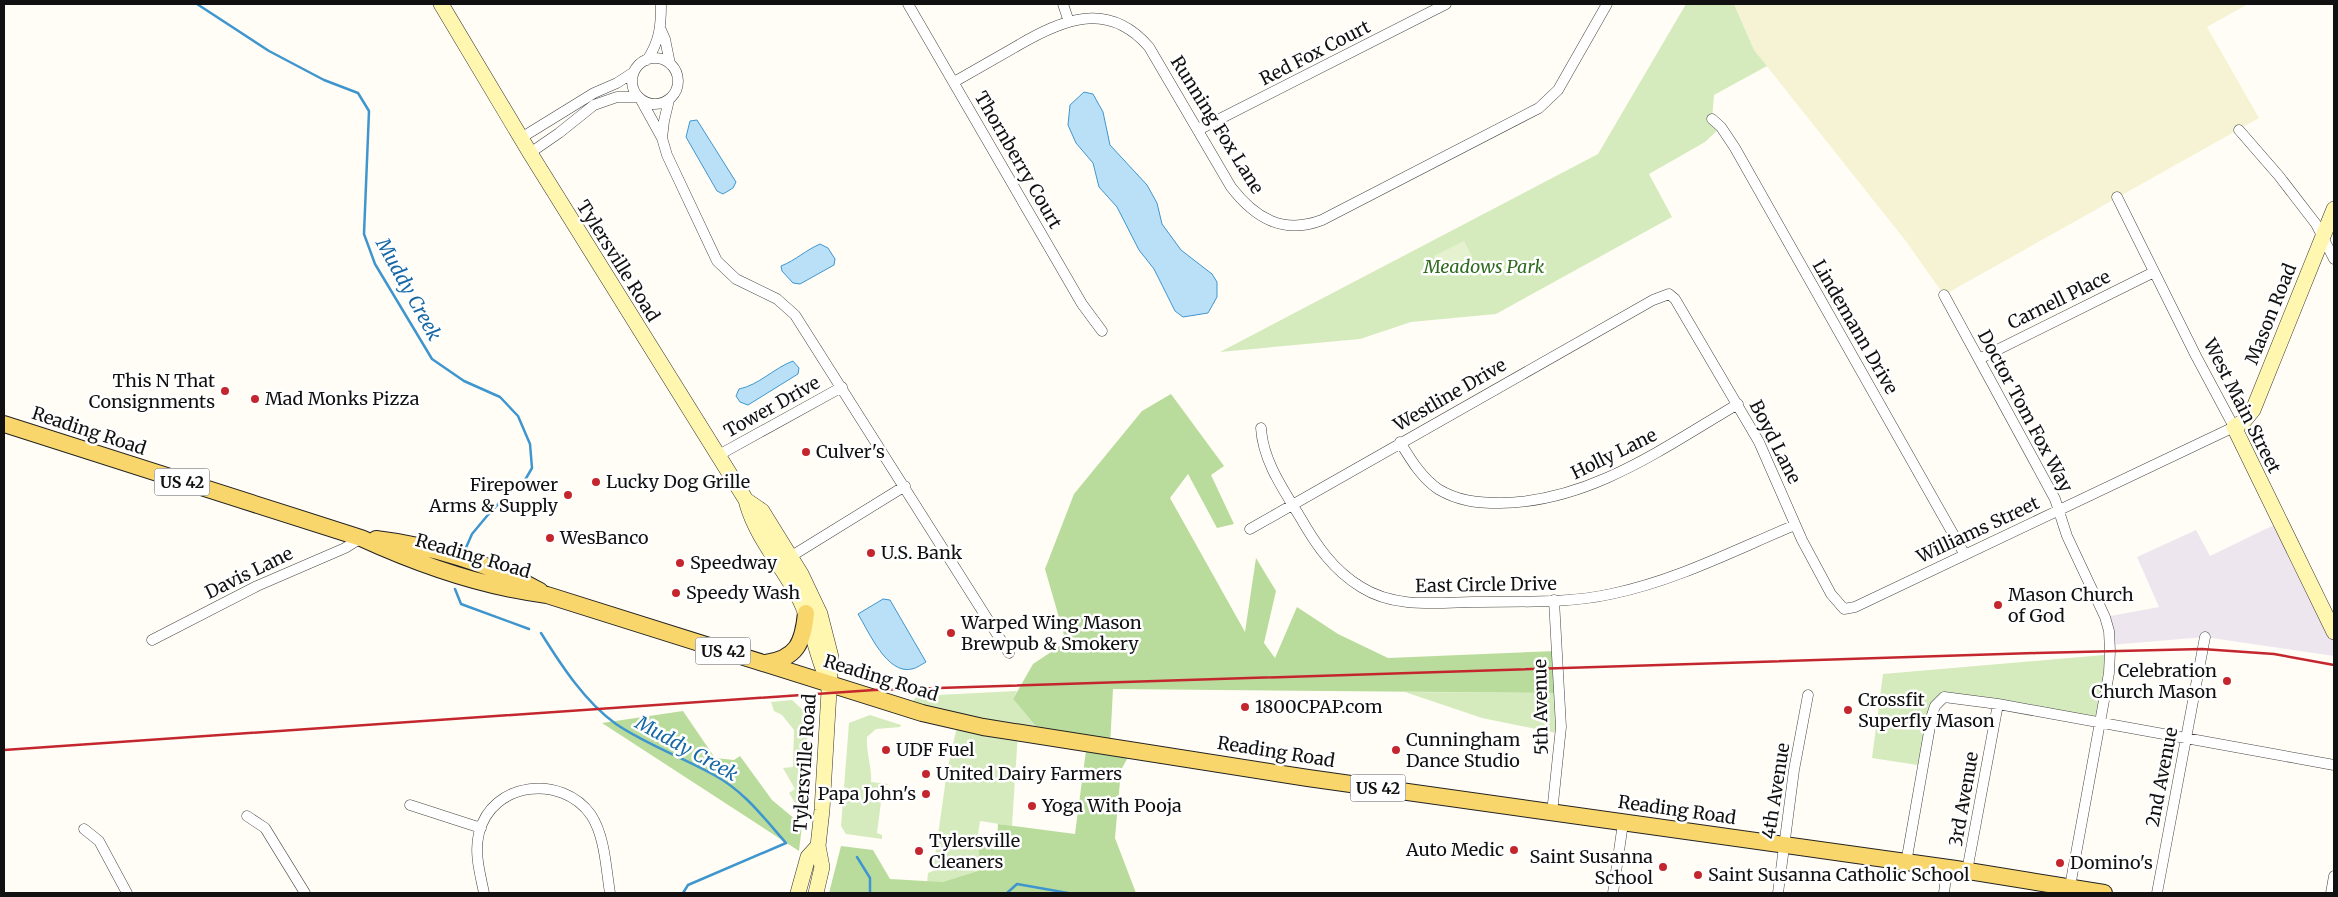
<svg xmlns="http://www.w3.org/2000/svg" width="2338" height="897" font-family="Merriweather,serif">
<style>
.industrial{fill:#eee6ef}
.farmland{fill:#f6f3d4}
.green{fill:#d5ebbd}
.forest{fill:#b9dc9c}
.pitch{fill:#e6f2cf}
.water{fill:#b9e0f7;stroke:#3f96cf}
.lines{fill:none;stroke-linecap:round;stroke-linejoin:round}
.stream{stroke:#3f96cf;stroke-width:2.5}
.minor-casing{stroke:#444;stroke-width:11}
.secondary-casing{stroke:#333;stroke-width:16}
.primary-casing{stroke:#222;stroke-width:18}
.minor{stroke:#fff;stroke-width:10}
.secondary{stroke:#fff6b0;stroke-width:15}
.primary{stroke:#f9d66b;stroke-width:16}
.rail{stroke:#c4262e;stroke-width:2.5}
.poi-dot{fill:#c4262e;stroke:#fff;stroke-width:2}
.labels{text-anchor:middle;stroke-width:5;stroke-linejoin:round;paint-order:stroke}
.shield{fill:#fff;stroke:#585858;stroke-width:1}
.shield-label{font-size:16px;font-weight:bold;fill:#111}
.street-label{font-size:18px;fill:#111;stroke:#fff}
.park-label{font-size:18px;font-style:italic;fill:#2f6b1f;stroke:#fff}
.poi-label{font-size:18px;fill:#111;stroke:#fff;text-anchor:start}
.water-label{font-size:19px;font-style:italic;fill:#1768a6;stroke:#fff}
</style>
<rect width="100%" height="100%" fill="#fffdf5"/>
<path class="industrial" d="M2280,522L2334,632V656L2205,637L2110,645L2105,617L2159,607L2137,557L2196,530L2210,556Z"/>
<path class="farmland" d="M1734,4H2248L2207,27L2259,118L1944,295L1905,240L1754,50Z"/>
<path class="green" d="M1686,4H1734L1754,50L1767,66L1714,95L1712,119L1721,127L1705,142L1649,174L1672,217L1496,314L1411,322L1360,339L1220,352L1598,154Z
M2104,655L2110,660L2100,722L1941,699L1924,766L1872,758L1883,674Z
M1017,691L1013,699L1044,736L1018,732L1012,826L980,821L977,841L981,870L942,882L927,883L928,873L933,871L947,771L958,722L907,708L917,696Z
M1405,692L1559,693L1561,734L1482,718Z
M792,700L805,712L807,711L808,719L805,811L797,806L789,793L795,789L783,768L793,767L794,730L782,715L774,711L771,702Z
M870,715L901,725L900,727L876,729L867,737C866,753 872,767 871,782L889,784L883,786L877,833L882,835V839L846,834L841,826L849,723Z"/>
<path class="forest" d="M1171,394L1224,466L1211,475L1234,524L1217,528L1188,474L1170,498L1245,632L1256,558L1276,591L1264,643L1275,658L1297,607L1338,634L1388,658L1556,651L1559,693L1113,689L1110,746L1132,750L1121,770L1115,838L1136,893H829L841,846L873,850L890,879L942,882L981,870L977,841L997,844L998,824L1075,834L1087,743L1044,736L1013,699L1033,664L1066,642L1045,569L1074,494L1142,411Z
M683,711L715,758L734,760L740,756L772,800L802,825L799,851L602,723Z"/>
<path class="pitch" d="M1464,241L1472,256L1442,271L1434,256Z"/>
<path class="water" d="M1084,92L1093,94L1103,112L1110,145L1147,185L1157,203L1162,224L1181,250L1212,274L1217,282V297L1208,313L1183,317L1175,311L1154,269L1139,250L1117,207L1099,187L1093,163L1076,143L1068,125L1070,105Z
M697,120L736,182L733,188L723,194L717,191L686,137L690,121Z
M820,244L828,248L835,259L834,265L800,284L793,283L782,271L781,266C796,260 806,250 820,244Z
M793,361L799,368L798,374L748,405L740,402L736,396L739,389C759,385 774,368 793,361Z
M883,599L890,600L926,662C922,664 917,668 912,669C887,675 869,632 858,614Z"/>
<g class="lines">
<path class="stream" d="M197,4L269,51L324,80L358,93L369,111L364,234L375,264L432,359L464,381L500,397L518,416L530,444L532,468L525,480L512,489L487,516L472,534L465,550
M455,589L461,604L529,629
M541,633C561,665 585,702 616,724C647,745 682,757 714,775C744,791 764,818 786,843L688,885L683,893
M857,857L870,878V893
M1007,893L1017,884L1068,893"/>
<defs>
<path id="minor" d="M908,4L1082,304L1102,331
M1063,4L1068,19
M661,30L665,39L670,64
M632 81a23 23 0 1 1 46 0a23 23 0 1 1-46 0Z
M647,60C660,41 661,25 661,4
M954,82C975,70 996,58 1017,46C1063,19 1108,0 1149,47L1231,187C1255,218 1283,235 1322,220L1539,108L1558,90L1607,4
M641,100L662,138L667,155L717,261L736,279L777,299L795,315L1009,653
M1712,119L1721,127L1735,148L1965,555
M1198,130L1446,4
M2239,130L2279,176L2316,224L2334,259
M521,138L594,93L617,83L634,72
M662,138L664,121L669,100
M530,153L559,133L594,105L617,97H638
M1944,295L2055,499L2067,536L2105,617L2109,631L2110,651L2109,673L2069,892
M1979,359L2154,272
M1261,428C1263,461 1283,489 1300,517C1316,545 1333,570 1361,587C1394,608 1434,603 1472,602C1517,601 1566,604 1611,594C1675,581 1735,550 1795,525
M1400,442C1411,460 1421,477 1438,489C1458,501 1477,503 1500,503C1590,502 1663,448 1738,404
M717,456L842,387
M1250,529L1653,300L1669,294L1675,299L1759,442L1802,540L1831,594L1844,609L1855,607L2234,427L2196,356L2117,197
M790,557L905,486
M152,640L257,586L345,548L361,538
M410,805L481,828
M1552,813L1561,727L1554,600
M247,816L265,828L305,893
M84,829L99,841L127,893
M1906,863L1932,715L1935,706L1944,697L1998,704L2334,765
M1967,871L1998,704
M484,893C480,873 474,853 479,833C492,781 562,774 591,815C605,836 606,869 610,893
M1613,893L1623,823
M1778,893L1794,770L1808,695
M1944,893L1947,868
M2157,893L2205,637
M2331,893L2334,876"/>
<path id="secondary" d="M441,4L530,153L746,500C755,537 783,566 800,600C813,627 816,657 829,683
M2334,209L2253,410L2244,421L2234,427L2334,632
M746,500L762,511L801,574L820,614L831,657L822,810L818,846L822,867L816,893
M798,893L808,857L818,846"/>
<path id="primary" d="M4,424L361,538C420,565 483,587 547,595L922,713L983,727L1308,778L1956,869L2104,893
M376,539C428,545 494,565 540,591
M766,663C797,658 803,643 806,613"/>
</defs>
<use href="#minor" class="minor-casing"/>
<use href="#secondary" class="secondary-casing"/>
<use href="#primary" class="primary-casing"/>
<use href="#minor" class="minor"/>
<use href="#secondary" class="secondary"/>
<use href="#primary" class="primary"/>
<path class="rail" d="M4,750L874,690L2036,653L2202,649L2274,654L2334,665"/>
</g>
<g class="poi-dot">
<circle cx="225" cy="391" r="5"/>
<circle cx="255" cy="399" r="5"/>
<circle cx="806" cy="452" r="5"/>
<circle cx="596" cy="482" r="5"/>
<circle cx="568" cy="495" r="5"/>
<circle cx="550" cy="538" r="5"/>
<circle cx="871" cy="553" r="5"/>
<circle cx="680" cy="563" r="5"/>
<circle cx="676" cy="593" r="5"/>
<circle cx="1998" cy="605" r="5"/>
<circle cx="951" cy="633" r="5"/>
<circle cx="2227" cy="681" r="5"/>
<circle cx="1245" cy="707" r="5"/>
<circle cx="1848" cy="710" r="5"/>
<circle cx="886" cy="750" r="5"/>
<circle cx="1396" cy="750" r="5"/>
<circle cx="926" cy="774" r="5"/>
<circle cx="926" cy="794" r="5"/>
<circle cx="1032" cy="806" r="5"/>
<circle cx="1514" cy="850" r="5"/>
<circle cx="919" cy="851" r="5"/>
<circle cx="2060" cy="863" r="5"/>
<circle cx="1663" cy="867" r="5"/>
<circle cx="1698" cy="875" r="5"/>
</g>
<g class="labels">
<g class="shield">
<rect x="154.5" y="468.5" width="55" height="27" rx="4"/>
<rect x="695.5" y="637.5" width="55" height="27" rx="4"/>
<rect x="1350.5" y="774.5" width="55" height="27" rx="4"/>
</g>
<g class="shield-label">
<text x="182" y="488">US 42</text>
<text x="723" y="657">US 42</text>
<text x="1378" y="794">US 42</text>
</g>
<g class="street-label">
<text transform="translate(1315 53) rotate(-27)" y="6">Red Fox Court</text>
<text transform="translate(1217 125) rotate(58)" y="6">Running Fox Lane</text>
<text transform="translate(1018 160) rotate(60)" y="6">Thornberry Court</text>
<text transform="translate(618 261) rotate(58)" y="6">Tylersville Road</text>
<text transform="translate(2059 300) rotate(-26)" y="6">Carnell Place</text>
<text transform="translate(2271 314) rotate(-68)" y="6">Mason Road</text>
<text transform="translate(1855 327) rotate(60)" y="6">Lindemann Drive</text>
<text transform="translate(1450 395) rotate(-30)" y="6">Westline Drive</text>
<text transform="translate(2242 406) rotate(63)" y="6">West Main Street</text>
<text transform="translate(772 407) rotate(-29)" y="6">Tower Drive</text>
<text transform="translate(2025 411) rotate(62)" y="6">Doctor Tom Fox Way</text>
<text transform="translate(89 431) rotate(18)" y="6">Reading Road</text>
<text transform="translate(1775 442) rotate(63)" y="6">Boyd Lane</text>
<text transform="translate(1614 454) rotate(-26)" y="6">Holly Lane</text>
<text transform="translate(1978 530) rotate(-25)" y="6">Williams Street</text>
<text transform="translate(473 556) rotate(16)" y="6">Reading Road</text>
<text transform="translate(249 573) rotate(-26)" y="6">Davis Lane</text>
<text transform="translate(1486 585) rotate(-1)" y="6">East Circle Drive</text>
<text transform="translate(881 678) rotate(17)" y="6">Reading Road</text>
<text transform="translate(1541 707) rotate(-91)" y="6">5th Avenue</text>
<text transform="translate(1276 752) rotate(9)" y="6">Reading Road</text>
<text transform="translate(805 763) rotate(-86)" y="6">Tylersville Road</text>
<text transform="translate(2162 777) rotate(-79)" y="6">2nd Avenue</text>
<text transform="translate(1776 791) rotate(-81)" y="6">4th Avenue</text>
<text transform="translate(1964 799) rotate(-80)" y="6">3rd Avenue</text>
<text transform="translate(1677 810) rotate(8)" y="6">Reading Road</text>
</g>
<g class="park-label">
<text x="1484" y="273">Meadows Park</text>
</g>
<g class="poi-label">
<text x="215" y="387" text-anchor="end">This N That<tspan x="215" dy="21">Consignments</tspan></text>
<text x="265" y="405">Mad Monks Pizza</text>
<text x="816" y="458">Culver's</text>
<text x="606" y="488">Lucky Dog Grille</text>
<text x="558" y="491" text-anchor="end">Firepower<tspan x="558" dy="21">Arms &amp; Supply</tspan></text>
<text x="560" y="544">WesBanco</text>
<text x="881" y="559">U.S. Bank</text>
<text x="690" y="569">Speedway</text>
<text x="686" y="599">Speedy Wash</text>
<text x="2008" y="601">Mason Church<tspan x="2008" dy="21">of God</tspan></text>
<text x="961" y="629">Warped Wing Mason<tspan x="961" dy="21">Brewpub &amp; Smokery</tspan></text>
<text x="2217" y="677" text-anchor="end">Celebration<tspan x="2217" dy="21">Church Mason</tspan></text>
<text x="1858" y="706">Crossfit<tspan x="1858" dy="21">Superfly Mason</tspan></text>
<text x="1255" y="713">1800CPAP.com</text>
<text x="1406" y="746">Cunningham<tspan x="1406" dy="21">Dance Studio</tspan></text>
<text x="896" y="756">UDF Fuel</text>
<text x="936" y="780">United Dairy Farmers</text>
<text x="916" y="800" text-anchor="end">Papa John's</text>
<text x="1042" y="812">Yoga With Pooja</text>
<text x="929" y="847">Tylersville<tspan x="929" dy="21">Cleaners</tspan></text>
<text x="1504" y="856" text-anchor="end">Auto Medic</text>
<text x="1653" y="863" text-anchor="end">Saint Susanna<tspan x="1653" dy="21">School</tspan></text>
<text x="2070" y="869">Domino's</text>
<text x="1708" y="881">Saint Susanna Catholic School</text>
</g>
<g class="water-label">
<text transform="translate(409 289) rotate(61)" y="7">Muddy Creek</text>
<text transform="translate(687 748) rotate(29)" y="7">Muddy Creek</text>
</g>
</g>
<rect width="2338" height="897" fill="none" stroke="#111111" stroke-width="10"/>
</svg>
